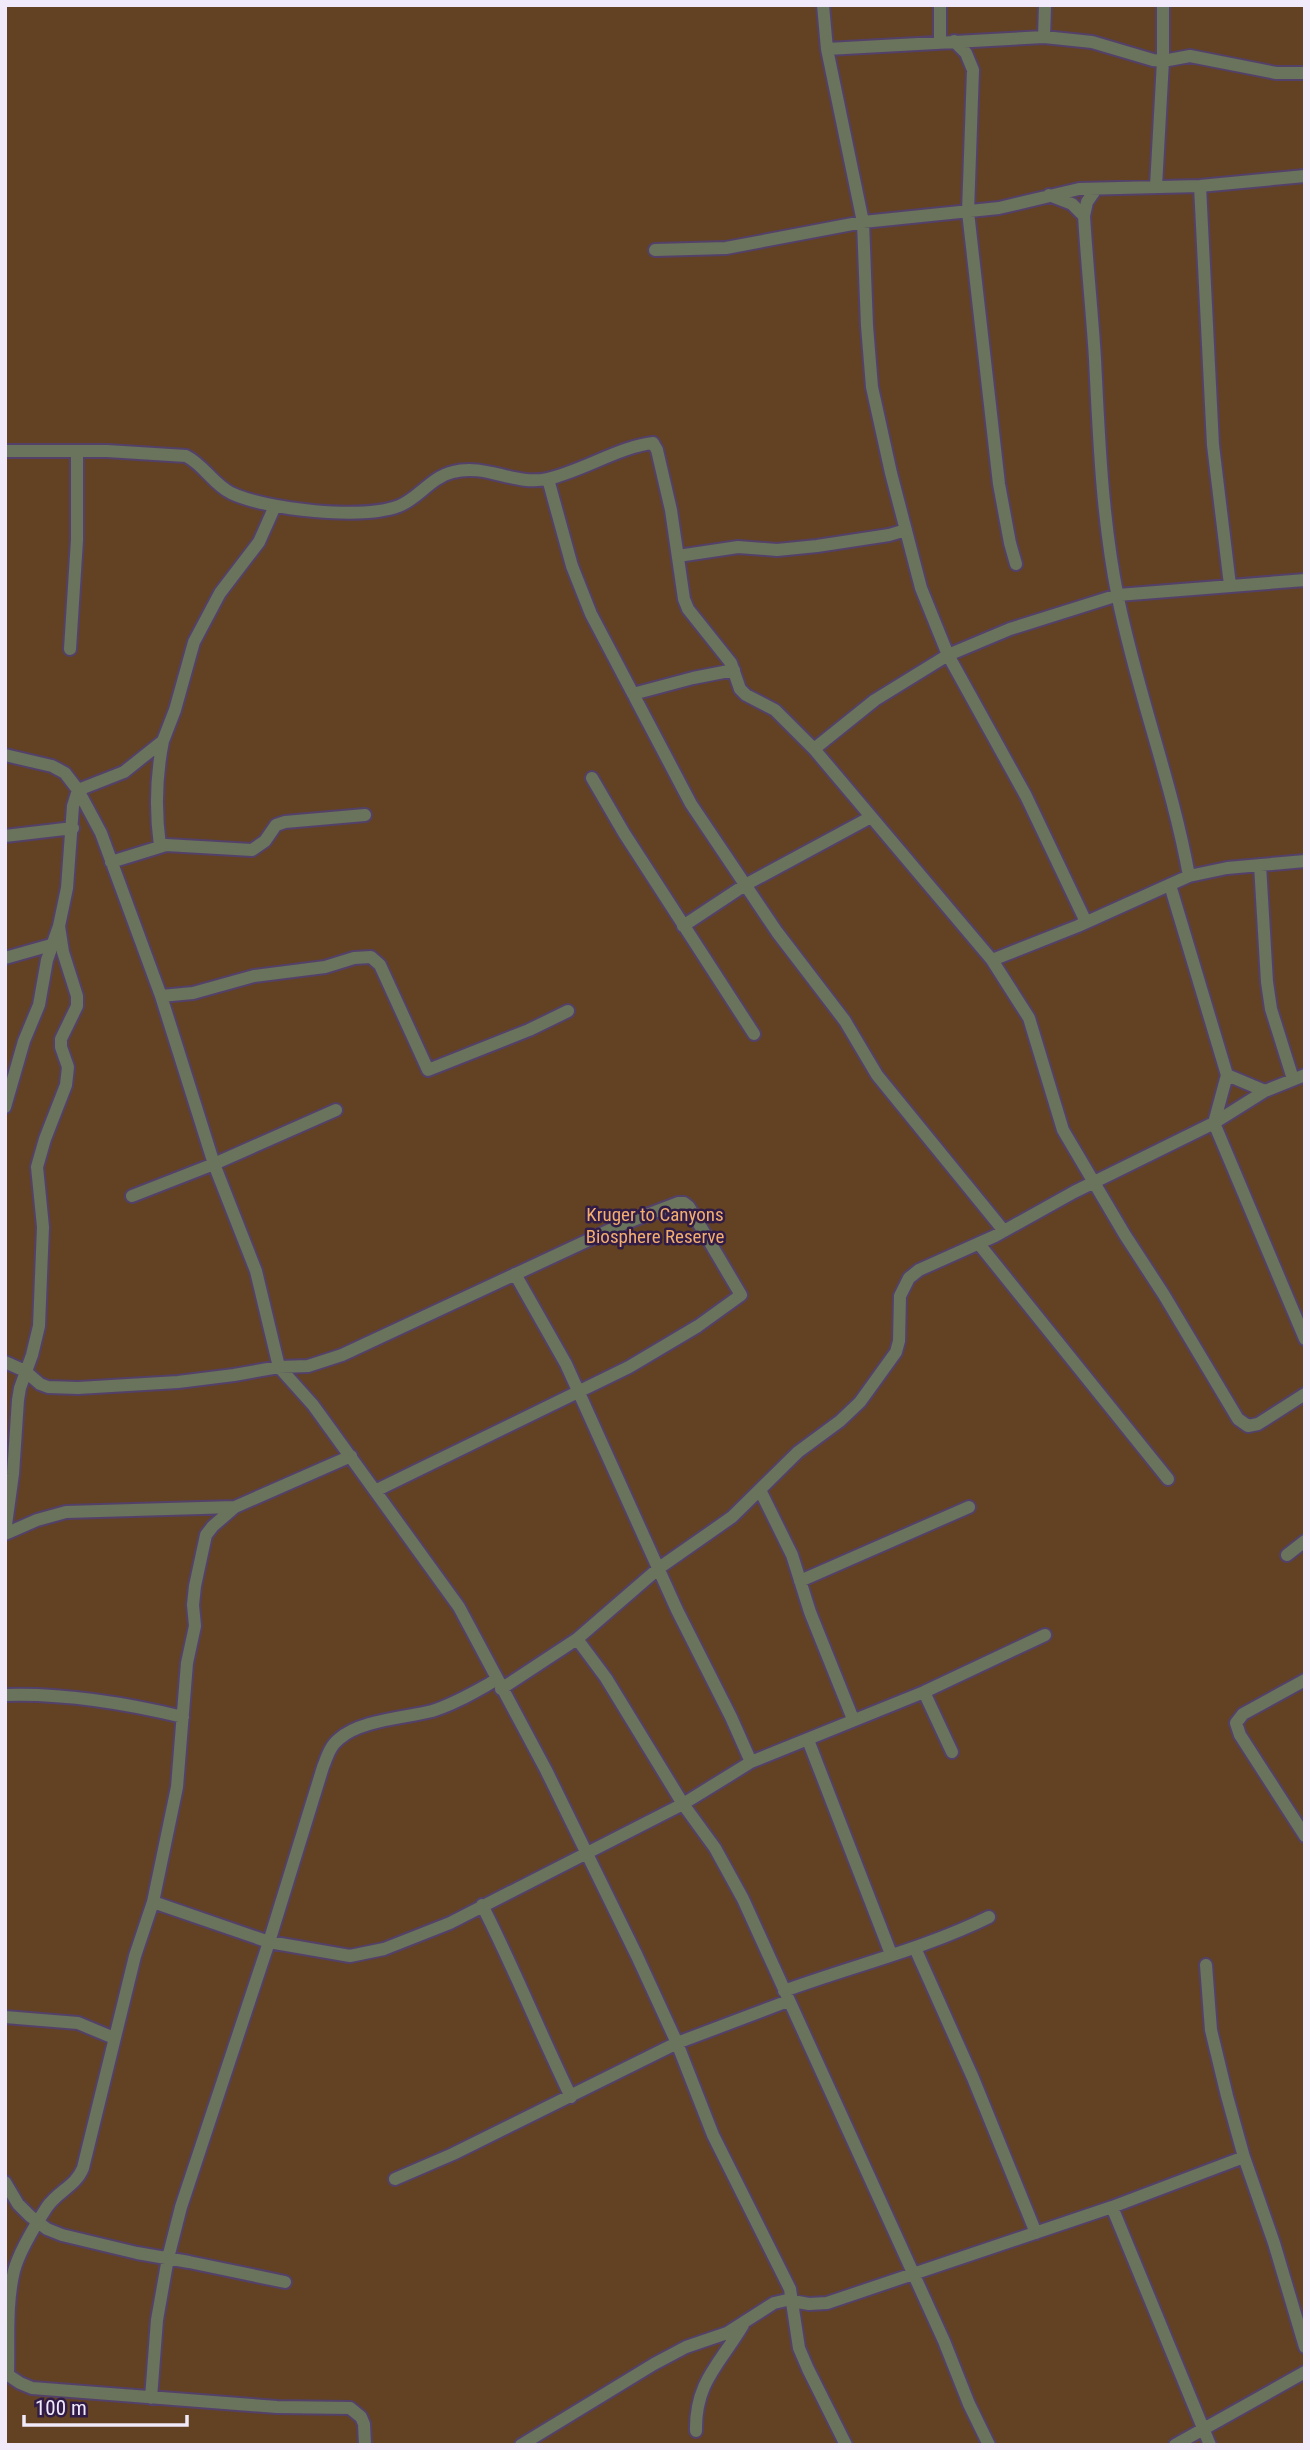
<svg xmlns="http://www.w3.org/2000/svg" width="1310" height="2450" font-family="'Roboto Condensed',sans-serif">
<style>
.green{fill:#624223}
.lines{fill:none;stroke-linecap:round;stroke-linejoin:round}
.minor-casing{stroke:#54416a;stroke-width:16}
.minor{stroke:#6a735b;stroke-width:12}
.labels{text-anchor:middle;stroke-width:5;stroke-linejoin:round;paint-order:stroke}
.park-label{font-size:19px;fill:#f3ae6e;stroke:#301c47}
</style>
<rect width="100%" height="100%" fill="#3a2652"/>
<path class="green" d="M5,5H1305V2445H5Z"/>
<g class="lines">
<defs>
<path id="minor" d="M823,5L827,49L863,222L867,326L872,387L891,473L921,588L948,655L1026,796L1086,922
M1044,37L1045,5
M954,41L966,53L973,70L968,212L999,484L1010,543L1016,564
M940,42V5
M827,49L1044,37L1092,42L1153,60L1163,61L1190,56L1276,73H1305
M1156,186L1163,61V5
M1200,186L1213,445L1230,585
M1096,189L1087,202L1084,216C1087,264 1092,311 1095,359C1099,439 1102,519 1118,598C1137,692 1172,782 1189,876
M1049,195L1072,204L1084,216
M655,250L726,248L863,222L999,208L1079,189L1200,186L1305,176
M5,451H107L186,456C204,465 213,484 231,493C267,510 362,520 399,506C419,498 431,477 453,472C485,463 515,486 547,479C580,472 621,446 653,443L657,450L671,510L684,599L688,609L731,663L740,689L746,695L775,710L814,749L992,960L1029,1018L1063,1130L1125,1235L1164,1295L1238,1419L1248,1426L1258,1424L1305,1394
M548,479L572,566L591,614L691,804L777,932L845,1021L877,1075L1004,1231
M678,556L738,547L777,550L817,546L889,535L906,530
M70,649L77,540V451
M633,694L693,678L734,670
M814,749L875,700L948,655L1010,629L1118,595L1305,580
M5,755L52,766L65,773L78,790L101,833L161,996L214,1164L256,1271L279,1367L313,1405L459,1607L546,1770L637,1956L677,2043L713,2135L790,2289L799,2348L808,2369L846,2445
M592,778L624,833L754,1034
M5,836L73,828
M160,846C155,810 156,776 163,741
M111,862L166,845L252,850L265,841L276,825L285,822L365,815
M1260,865L1267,982L1271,1009L1293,1079
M1170,885L1227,1075L1214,1123L1305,1339
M683,926L745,885L871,817
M5,958L51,945
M992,960L1078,926L1189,876L1227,868L1305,861
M161,996L193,993L254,976L325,967L354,958L371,957L380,965L428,1070L529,1030L568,1011
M1227,1075L1265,1091
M5,1107L24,1041L39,1005L47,960L59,926L67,888L73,806L78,790L124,772L163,741L175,710L194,642L220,593L259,542L275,506
M132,1196L214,1164L336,1110
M979,1244L1168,1479
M515,1274L566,1364L677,1610L731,1717L751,1762
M5,1362L25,1371L40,1384L48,1387L78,1388L178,1382L234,1375L279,1367L308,1366L342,1355L623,1224L678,1203H684L689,1207L741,1295L698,1326L629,1367L377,1490
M760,1490L792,1555L810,1612L853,1719
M5,1532L13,1474L18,1400L20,1388L32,1355L39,1326L43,1227L37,1167L45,1139L66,1085L68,1067L61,1047V1039L77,1006V996L63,952L59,926
M5,1534L37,1520L66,1512L235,1507
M1287,1555L1305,1541
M800,1581L969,1507
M577,1639L606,1678L683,1804L715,1848L743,1899L944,2341L969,2404L989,2445
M1305,1680L1243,1714L1236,1723L1240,1735L1305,1836
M501,1689L577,1639L659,1568L732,1517L798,1452L840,1421L860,1402L896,1352L899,1341L900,1296L909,1278L919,1270L995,1236L1074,1192L1214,1123L1265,1091L1305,1075
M924,1692L952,1752
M5,1695C65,1693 125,1703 183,1717
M808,1740L891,1954
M153,1902L269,1942L350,1956L384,1949L450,1923L683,1804L751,1762L924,1692L1045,1635
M482,1905C514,1968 540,2033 571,2097
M915,1948L973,2078L1036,2233
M1206,1965L1211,2030L1227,2096L1244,2157L1274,2243L1305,2347
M784,1991C852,1966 924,1949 989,1917
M5,2017L78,2023L114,2038
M395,2179L453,2154L677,2043L788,2001
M5,2182L18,2204L30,2216L47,2229L62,2235L137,2253L189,2262L285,2282
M1112,2207L1210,2445
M5,2373L20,2383L32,2388L277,2407L350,2408L361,2417L364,2424L365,2445
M8,2375C9,2341 6,2304 14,2271C19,2252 36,2224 47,2207C58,2191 76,2186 83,2168L135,1956L153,1902L177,1787L187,1663L195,1626L193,1605L195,1586L206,1535L213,1526L235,1507L351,1456
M151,2398L157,2320L168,2258L181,2207L269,1942L323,1767C327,1757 330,1746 339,1739C360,1720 405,1718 432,1711C455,1704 476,1691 496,1680
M696,2431C695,2382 720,2364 743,2325
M521,2445L654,2364L686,2347L727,2333L774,2303L787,2300L809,2304L827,2303L1112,2207L1244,2157
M1175,2445L1305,2372"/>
</defs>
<use href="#minor" class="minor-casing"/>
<use href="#minor" class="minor"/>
</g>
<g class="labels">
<g class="park-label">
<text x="655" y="1221">Kruger to Canyons<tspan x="655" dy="22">Biosphere Reserve</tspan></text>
</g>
</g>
<rect width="1310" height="2450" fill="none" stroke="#f1eafb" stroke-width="14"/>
<path d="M24 2415v10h163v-10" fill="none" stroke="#f1eafb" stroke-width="3.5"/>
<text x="35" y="2415" font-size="21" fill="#f1eafb" stroke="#301c47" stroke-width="5" paint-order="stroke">100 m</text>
</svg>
